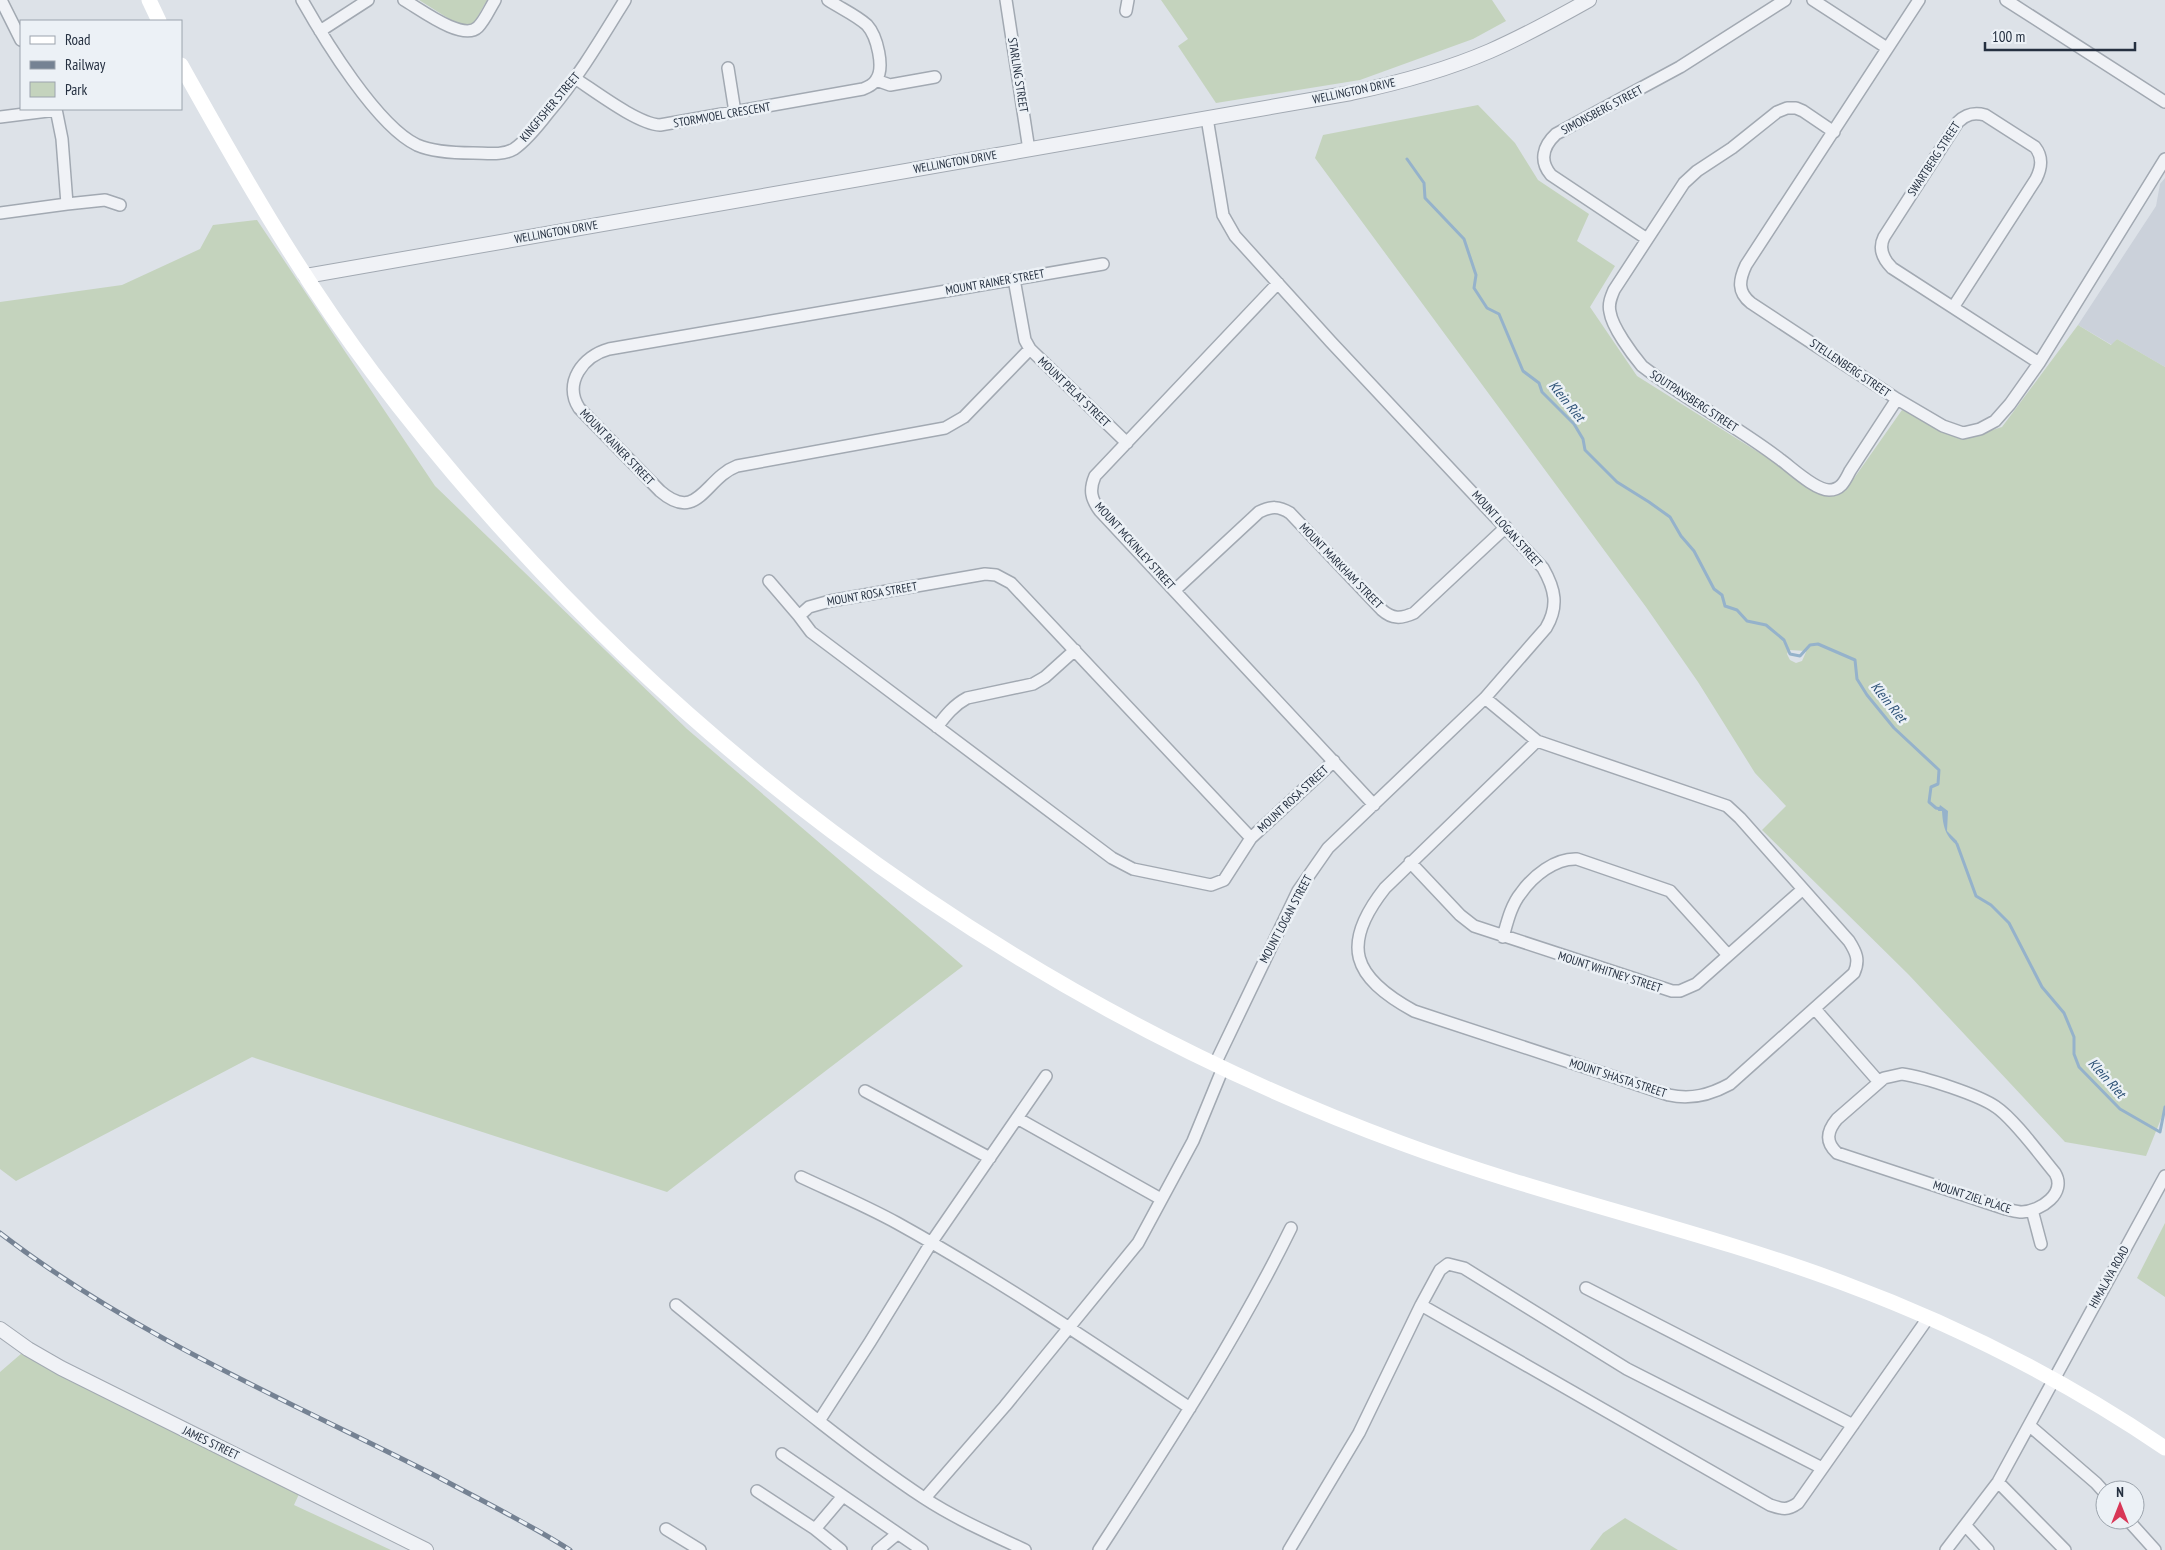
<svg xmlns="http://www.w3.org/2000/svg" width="2165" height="1550" font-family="'PT Sans Narrow',sans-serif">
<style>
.built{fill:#cbd1da}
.green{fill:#c4d3bd;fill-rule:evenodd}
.water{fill:#95b2cb}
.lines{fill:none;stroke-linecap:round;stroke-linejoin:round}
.stream{stroke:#95b2cb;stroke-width:3}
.minor-casing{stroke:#a2a9b2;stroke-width:14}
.tertiary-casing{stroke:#a2a9b2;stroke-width:16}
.minor{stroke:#f0f2f6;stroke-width:11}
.tertiary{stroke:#f0f2f6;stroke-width:14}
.secondary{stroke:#fff;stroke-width:15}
.rail-casing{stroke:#758293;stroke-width:5}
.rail{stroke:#ecf1f6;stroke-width:3;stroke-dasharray:9;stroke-linecap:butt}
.labels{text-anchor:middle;stroke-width:5;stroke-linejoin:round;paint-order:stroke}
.street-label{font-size:12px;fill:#253040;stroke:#ecf1f6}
.water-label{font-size:14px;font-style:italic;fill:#2c5176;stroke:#ecf1f6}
</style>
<rect width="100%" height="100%" fill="#dde2e8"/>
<path class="built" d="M2165,178V367L2117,339L2112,345L2078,325L2156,206L2160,184Z"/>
<path class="green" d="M419,0H487L474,23L462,27Z
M1161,0H1492L1506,21L1473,39L1360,80L1216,103L1178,46L1188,39Z
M1478,105L1515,143L1538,180L1589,214L1577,241L1615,266L1590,307L1637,376L1825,494L1845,491L1902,410L1963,439L2002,427L2078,325L2111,345L2117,339L2165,367V1109L2146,1156L2065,1142L1909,975L1762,830L1786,806L1755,773L1698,682L1646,607L1315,158L1323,135ZM1789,650L1806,651V652L1802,661L1796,663L1790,660L1787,654Z
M257,220L435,486L687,729L963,966L667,1192L252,1057L16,1181L0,1169V302L122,285L200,249L213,225Z
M2165,1223V1297L2137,1278Z
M22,1353L99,1395L299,1494L294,1505L391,1550H0V1372Z
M1625,1518L1678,1550H1590L1603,1533Z"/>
<path class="water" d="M1940,805L1948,811L1947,831L1957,841L1958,846C1945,836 1943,826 1942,811H1938Z"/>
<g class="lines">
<path class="stream" d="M1407,159L1424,183L1425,198L1464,239L1476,275L1474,288L1487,308L1499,314L1523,371L1539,383L1542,392L1574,424L1583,439L1585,450L1617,482L1649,502L1670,517L1681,536L1694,551L1714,589L1722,595L1725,606L1737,610L1747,621L1766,625L1784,640L1790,654L1800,656L1810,645L1818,644L1855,660L1857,679L1867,695L1894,728L1939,770L1938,784L1931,787L1929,802L1936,808L1941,809
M1957,844L1976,896L1991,905L2009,923L2042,987L2064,1013L2074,1037V1054L2079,1067L2120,1109L2160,1132L2165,1107"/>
<defs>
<path id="minor" d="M1,0L21,40
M302,0C324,39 377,126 417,145C433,152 454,153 473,153C486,153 502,156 514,149C527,140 538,126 548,113C578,78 601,39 625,0
M404,0C420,9 463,42 478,27C485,20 490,8 495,0
M1006,0L1029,150
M1813,0L1887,48
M1919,0L1746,265C1739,280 1737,292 1751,303L1897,399L1943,426L1963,433L1980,429L1995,421L2010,404L2039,363L2165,159
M2006,0L2165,102
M1126,11L1128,0
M320,31L368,0
M728,68L735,112
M576,79C596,92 638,124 660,125L863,89C868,87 873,85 876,80C885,68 877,36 867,25C856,15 840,8 828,0
M876,80L890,85L935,77
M0,117L56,110
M1207,118L1223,215L1235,236L1331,342L1543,568C1555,589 1559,606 1546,628L1485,698L1328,848L1298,891L1215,1064
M1834,132L1803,111L1796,108H1787L1777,112L1732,148L1697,171L1684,183L1614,290C1611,297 1608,304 1610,312C1612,327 1632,354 1642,366C1686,400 1737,426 1781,460C1792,468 1815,490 1829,490C1841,490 1845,481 1850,471L1897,399
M67,204L105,200L120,205
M0,213L67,204L62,139L56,109
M1647,239L1551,175C1539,161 1543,146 1556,134L1680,67L1785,0
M1014,279L1025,340L1030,349L1127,443
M1278,283L1095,476C1089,490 1091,499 1100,511L1374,805
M1954,306L2036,179C2042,167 2043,157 2035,147L1985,115C1974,112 1966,114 1958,122L1884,237C1878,249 1883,259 1892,268L2039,363
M1030,349L964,417L945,428L737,466C705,478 698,524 660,491L579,408C563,383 583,356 609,349L1103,264
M769,581L799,616
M1175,590L1259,512C1271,506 1279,506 1290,513L1382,610C1392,619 1401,619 1414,613L1506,527
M1485,698L1537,741L1385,888C1340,945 1352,977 1414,1011L1669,1095C1691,1100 1710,1095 1730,1084L1854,973C1860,960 1856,952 1849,941L1740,818L1727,806L1537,741
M937,727C946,715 954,705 967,698L1033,684L1045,677L1075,650
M1251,838L1011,583L996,575L985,574L830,601L809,607L799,616L811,632L1112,858L1133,869L1211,885L1224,880L1251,838L1334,761
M1410,862L1460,915L1474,926L1672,991H1680L1696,984L1803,889
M1503,937C1507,923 1511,905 1521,893C1533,876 1555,858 1577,859L1670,891L1728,955
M1815,1009L1879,1082
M1902,1074C1924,1077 1979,1095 1996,1107C2014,1119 2040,1155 2055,1173C2067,1193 2041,1211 2022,1212C2017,1212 2011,1210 2006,1209L1837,1153C1825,1142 1827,1131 1837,1119L1884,1078Z
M865,1091L990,1158
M1017,1118L1161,1199
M801,1177C833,1192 866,1206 897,1223C998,1279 1094,1344 1190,1408
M2032,1210L2041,1244
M1586,1288L1853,1425
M676,1305C757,1371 837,1440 924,1498C956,1519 991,1534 1025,1550
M1421,1305L1770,1505C1782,1509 1787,1511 1798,1503L1928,1318
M819,1421L870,1342L931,1243L1046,1076
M2030,1426L2096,1483L2105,1493
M782,1454L922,1550
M1998,1482L2065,1550
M757,1491L815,1529L841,1550
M925,1498L1005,1406L1138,1243L1193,1141L1223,1068
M2128,1520L2155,1550
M1966,1526L1988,1550
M666,1529L700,1550
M815,1529L843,1496
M878,1550L897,1534
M1099,1550C1167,1445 1236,1340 1291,1228
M1289,1550L1359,1433L1421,1305L1440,1270L1448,1264L1464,1268L1627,1369L1822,1468
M1946,1550L1998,1482L2165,1176"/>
<path id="tertiary" d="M306,276L1351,93C1398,83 1446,70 1490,51C1524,36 1557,18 1589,0
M0,1329L28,1349L61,1368L426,1550"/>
</defs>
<use href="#minor" class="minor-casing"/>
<use href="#tertiary" class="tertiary-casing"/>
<use href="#minor" class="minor"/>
<use href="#tertiary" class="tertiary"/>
<path class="secondary" d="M149,0L159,21
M181,65C240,171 300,276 373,373C635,720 993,992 1401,1143C1546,1197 1698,1229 1843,1283C1956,1325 2065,1380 2165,1448"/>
<defs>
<path id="rail" d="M0,1233C134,1336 289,1401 438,1477C482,1501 528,1523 570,1550"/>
</defs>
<use href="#rail" class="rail-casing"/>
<use href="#rail" class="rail"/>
</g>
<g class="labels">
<g class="street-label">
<text transform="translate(1018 75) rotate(81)" y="4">STARLING STREET</text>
<text transform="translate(1354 91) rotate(-12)" y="4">WELLINGTON DRIVE</text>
<text transform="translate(550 107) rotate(-50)" y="4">KINGFISHER STREET</text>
<text transform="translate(1602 110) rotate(-28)" y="4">SIMONSBERG STREET</text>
<text transform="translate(722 115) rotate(-10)" y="4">STORMVOEL CRESCENT</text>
<text transform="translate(1934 159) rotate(-57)" y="4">SWARTBERG STREET</text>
<text transform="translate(955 162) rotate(-10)" y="4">WELLINGTON DRIVE</text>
<text transform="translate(556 232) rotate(-10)" y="4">WELLINGTON DRIVE</text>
<text transform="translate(995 282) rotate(-10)" y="4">MOUNT RAINER STREET</text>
<text transform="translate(1850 368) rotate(34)" y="4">STELLENBERG STREET</text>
<text transform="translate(1074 392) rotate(44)" y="4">MOUNT PELAT STREET</text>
<text transform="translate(1694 401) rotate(33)" y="4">SOUTPANSBERG STREET</text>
<text transform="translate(617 447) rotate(46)" y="4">MOUNT RAINER STREET</text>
<text transform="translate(1507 529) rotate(48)" y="4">MOUNT LOGAN STREET</text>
<text transform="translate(1135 546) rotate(48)" y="4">MOUNT MCKINLEY STREET</text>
<text transform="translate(1341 566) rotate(46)" y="4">MOUNT MARKHAM STREET</text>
<text transform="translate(872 594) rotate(-10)" y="4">MOUNT ROSA STREET</text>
<text transform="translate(1293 799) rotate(-43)" y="4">MOUNT ROSA STREET</text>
<text transform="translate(1286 919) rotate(-62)" y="4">MOUNT LOGAN STREET</text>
<text transform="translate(1610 972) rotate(18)" y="4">MOUNT WHITNEY STREET</text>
<text transform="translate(1618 1078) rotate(18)" y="4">MOUNT SHASTA STREET</text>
<text transform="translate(1972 1197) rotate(18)" y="4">MOUNT ZIEL PLACE</text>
<text transform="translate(2109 1277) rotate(-61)" y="4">HIMALAYA ROAD</text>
<text transform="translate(211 1443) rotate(26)" y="4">JAMES STREET</text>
</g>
<g class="water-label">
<text transform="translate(1567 401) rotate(51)" y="5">Klein Riet</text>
<text transform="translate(1889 702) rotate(51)" y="5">Klein Riet</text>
<text transform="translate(2107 1078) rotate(48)" y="5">Klein Riet</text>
</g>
</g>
<rect x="20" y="20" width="162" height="90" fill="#ecf1f6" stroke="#9ca4ad"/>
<rect x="30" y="36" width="25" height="8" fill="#ffffff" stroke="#9ca4ad"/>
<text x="65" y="45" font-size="15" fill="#253040">Road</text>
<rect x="30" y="61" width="25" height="8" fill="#758293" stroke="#9ca4ad"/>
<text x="65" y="70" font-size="15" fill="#253040">Railway</text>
<rect x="30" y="82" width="25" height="15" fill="#c4d3bd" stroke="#9ca4ad"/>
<text x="65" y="95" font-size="15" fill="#253040">Park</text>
<g transform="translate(2120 1505)"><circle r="24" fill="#ecf1f6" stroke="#9ca4ad"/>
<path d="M0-4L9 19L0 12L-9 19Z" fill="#d83757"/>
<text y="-8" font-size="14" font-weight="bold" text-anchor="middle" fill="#253040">N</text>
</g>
<path d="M1985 42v8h150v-8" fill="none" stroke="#253040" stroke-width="2.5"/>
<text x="1992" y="42" font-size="15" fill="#253040" stroke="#ecf1f6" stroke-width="4" paint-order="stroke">100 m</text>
</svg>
